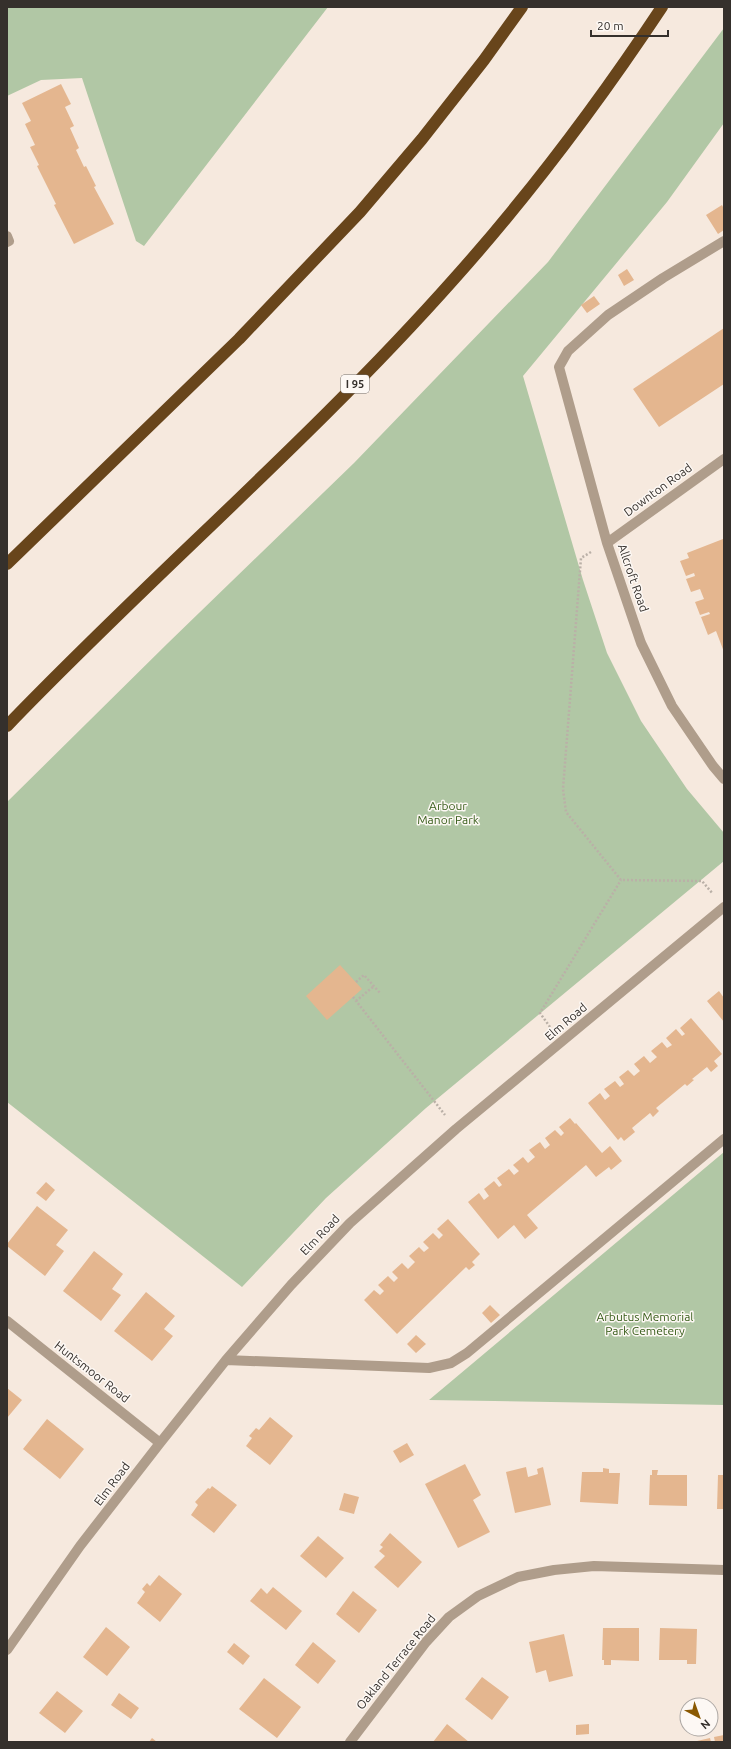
<svg xmlns="http://www.w3.org/2000/svg" width="731" height="1749" font-family="Ubuntu,sans-serif">
<style>
.green{fill:#b1c7a5}
.building{fill:#e4b68f}
.lines{fill:none;stroke-linecap:round;stroke-linejoin:round}
.path{stroke:#bab0a7;stroke-width:2.5;stroke-dasharray:2 2;stroke-linecap:butt}
.minor{stroke:#af9d8b;stroke-width:10}
.highway{stroke:#68451b;stroke-width:12}
.labels{text-anchor:middle;stroke-width:3;stroke-linejoin:round;paint-order:stroke}
.shield{fill:#fdf8f4;stroke:#716c68;stroke-width:1}
.shield-label{font-size:11px;font-weight:bold;fill:#35302c}
.street-label{font-size:12px;fill:#35302c;stroke:#fdf8f4}
.park-label{font-size:12px;fill:#355b17;stroke:#fdf8f4}
</style>
<rect width="100%" height="100%" fill="#f6e9de"/>
<path class="green" d="M7,7H328L144,246L136,241L82,78L41,80L7,96Z
M724,28V123L667,202L523,376L583,580L607,653L641,721L687,789L724,833V861L426,1108L326,1198L242,1287L7,1102V802L168,643L354,463L548,262Z
M724,1152V1405L429,1400Z"/>
<path class="building" d="M61,84L71,104L65,107L74,126L70,128L79,148L76,150L84,167L86,166L96,186L94,187L114,224L74,244L54,205L56,204L37,166L39,165L30,147L35,145L25,124L31,121L22,103Z
M722,205L724,209V230L718,234L706,215Z
M627,269L634,280L624,286L618,275Z
M594,296L600,304L587,313L581,305Z
M724,328V384L659,427L633,389Z
M723,539L724,542V652L716,631L708,635L701,617L710,614L709,612L700,615L695,602L704,599L700,589L691,592L686,579L695,576L694,573L686,576L680,561L689,558L687,553Z
M340,965L362,989L327,1020L306,996Z
M719,991L724,998V1022L707,1001Z
M691,1018L722,1054L714,1061L718,1066L711,1072L707,1067L692,1079L694,1080L687,1086L685,1084L656,1108L659,1111L653,1117L650,1113L632,1128L635,1132L624,1141L621,1137L618,1140L588,1103L600,1093L605,1100L610,1096L604,1089L615,1081L620,1087L624,1084L619,1077L628,1070L634,1076L640,1071L634,1064L644,1056L650,1063L657,1057L651,1051L662,1042L667,1048L672,1045L666,1038L676,1029L682,1036L685,1034L680,1028Z
M570,1118L575,1124L576,1123L602,1153L610,1146L622,1161L611,1170L609,1167L596,1177L586,1165L527,1215L538,1228L525,1239L514,1225L498,1239L468,1202L479,1193L484,1200L489,1196L484,1189L494,1181L499,1187L502,1185L497,1178L509,1169L514,1175L519,1171L513,1165L523,1157L528,1163L535,1157L529,1150L540,1142L545,1149L550,1145L545,1138L555,1130L561,1136L564,1133L559,1127Z
M46,1182L55,1190L46,1201L36,1193Z
M37,1206L68,1230L56,1245L64,1251L45,1276L7,1246V1244Z
M448,1219L480,1254L472,1262L475,1265L469,1270L466,1267L397,1334L364,1300L374,1290L380,1295L384,1291L378,1285L388,1276L394,1282L398,1278L392,1272L402,1263L408,1269L415,1262L409,1256L419,1247L424,1252L429,1248L423,1242L433,1233L439,1239L443,1235L437,1229Z
M94,1251L123,1274L112,1289L121,1295L101,1321L63,1291Z
M146,1292L175,1316L164,1329L173,1336L152,1361L114,1331Z
M490,1305L500,1315L491,1323L482,1313Z
M416,1335L426,1344L416,1353L407,1344Z
M7,1388L22,1400L7,1418Z
M270,1417L293,1436L270,1465L246,1446L252,1438L249,1436L256,1428L259,1430Z
M47,1419L84,1449L60,1479L23,1449Z
M407,1443L414,1455L400,1463L393,1451Z
M465,1464L481,1495L473,1500L490,1532L458,1548L425,1484Z
M526,1467L528,1477L538,1474L537,1469L543,1467L551,1505L515,1513L506,1472Z
M603,1468L609,1469V1473H620L618,1504L580,1502L582,1472H603Z
M652,1470H658L657,1475H687V1506L649,1505L650,1475H652Z
M718,1475H724V1509H717Z
M212,1486L237,1505L214,1533L191,1515L198,1505L195,1502L208,1488L210,1489Z
M344,1493L359,1497L354,1514L339,1510Z
M390,1533L422,1562L398,1588L374,1567L385,1556L379,1551L383,1547L380,1545Z
M318,1536L344,1558L326,1578L300,1556Z
M159,1575L182,1594L160,1622L137,1603L145,1592L142,1589L147,1583L150,1586Z
M273,1587L302,1611L286,1630L250,1601L261,1588L267,1594Z
M353,1591L377,1610L359,1633L336,1614Z
M106,1627L130,1647L107,1676L83,1657Z
M603,1628H639V1661L611,1660V1665H604V1660H602Z
M660,1628L697,1629L696,1664H687V1660H659Z
M564,1634L573,1676L549,1682L546,1670L536,1673L529,1642Z
M313,1642L336,1661L318,1684L295,1665Z
M234,1643L250,1656L243,1665L227,1652Z
M482,1677L509,1697L492,1720L465,1699Z
M264,1678L301,1707L277,1738L239,1709Z
M57,1691L83,1711L65,1733L39,1713Z
M119,1693L139,1708L131,1719L111,1705Z
M447,1724L469,1742H433Z
M589,1724V1734L576,1735V1725Z
M724,1735V1742H715L714,1737Z
M152,1738L157,1742H149Z
M710,1738L711,1742H697V1741Z"/>
<g class="lines">
<path class="path" d="M591,552L581,558L563,789L566,812L621,880L702,881L713,894
M356,982L364,975L380,993
M353,997L445,1115
M356,1001L374,986
M550,1027L540,1013L621,880"/>
<path class="minor" d="M7,236L9,241L7,242
M724,241L663,278L608,315L568,351L559,367L607,543L641,643L672,706L713,766L724,779
M607,543L724,459
M7,1321L160,1443
M226,1360L429,1368L451,1363L467,1353L724,1139
M7,1650L80,1546L160,1443L226,1360L291,1285L350,1223L456,1129L724,907
M350,1742L426,1642L449,1617L478,1596L518,1577L554,1570L594,1566L724,1570"/>
<path class="highway" d="M7,564L239,339L360,212L422,139L484,60L522,7
M7,726C153,574 314,437 454,279C530,194 599,102 662,7"/>
</g>
<g class="labels">
<rect class="shield" x="341" y="375" width="28" height="18" rx="3"/>
<g class="shield-label">
<text x="355" y="388">I 95</text>
</g>
<g class="street-label">
<text transform="translate(658 490) rotate(-36)" y="4">Downton Road</text>
<text transform="translate(633 578) rotate(71)" y="4">Allcroft Road</text>
<text transform="translate(566 1022) rotate(-40)" y="4">Elm Road</text>
<text transform="translate(320 1235) rotate(-46)" y="4">Elm Road</text>
<text transform="translate(92 1372) rotate(38)" y="4">Huntsmoor Road</text>
<text transform="translate(112 1484) rotate(-53)" y="4">Elm Road</text>
<text transform="translate(396 1662) rotate(-51)" y="4">Oakland Terrace Road</text>
</g>
<g class="park-label">
<text x="448" y="810">Arbour<tspan x="448" dy="14">Manor Park</tspan></text>
<text x="645" y="1321">Arbutus Memorial<tspan x="645" dy="14">Park Cemetery</tspan></text>
</g>
</g>
<rect width="731" height="1749" fill="none" stroke="#35302c" stroke-width="16"/>
<g transform="translate(699 1717) rotate(139)"><circle r="19" fill="#fdf8f4" stroke="#ada8a4"/>
<path d="M0-3L7 15L0 10L-7 15Z" fill="#8a5801"/>
<text y="-6" font-size="11" font-weight="bold" text-anchor="middle" fill="#35302c">N</text>
</g>
<path d="M591 30v6h77v-6" fill="none" stroke="#35302c" stroke-width="2"/>
<text x="597" y="30" font-size="12" fill="#35302c" stroke="#fdf8f4" stroke-width="3" paint-order="stroke">20 m</text>
</svg>
